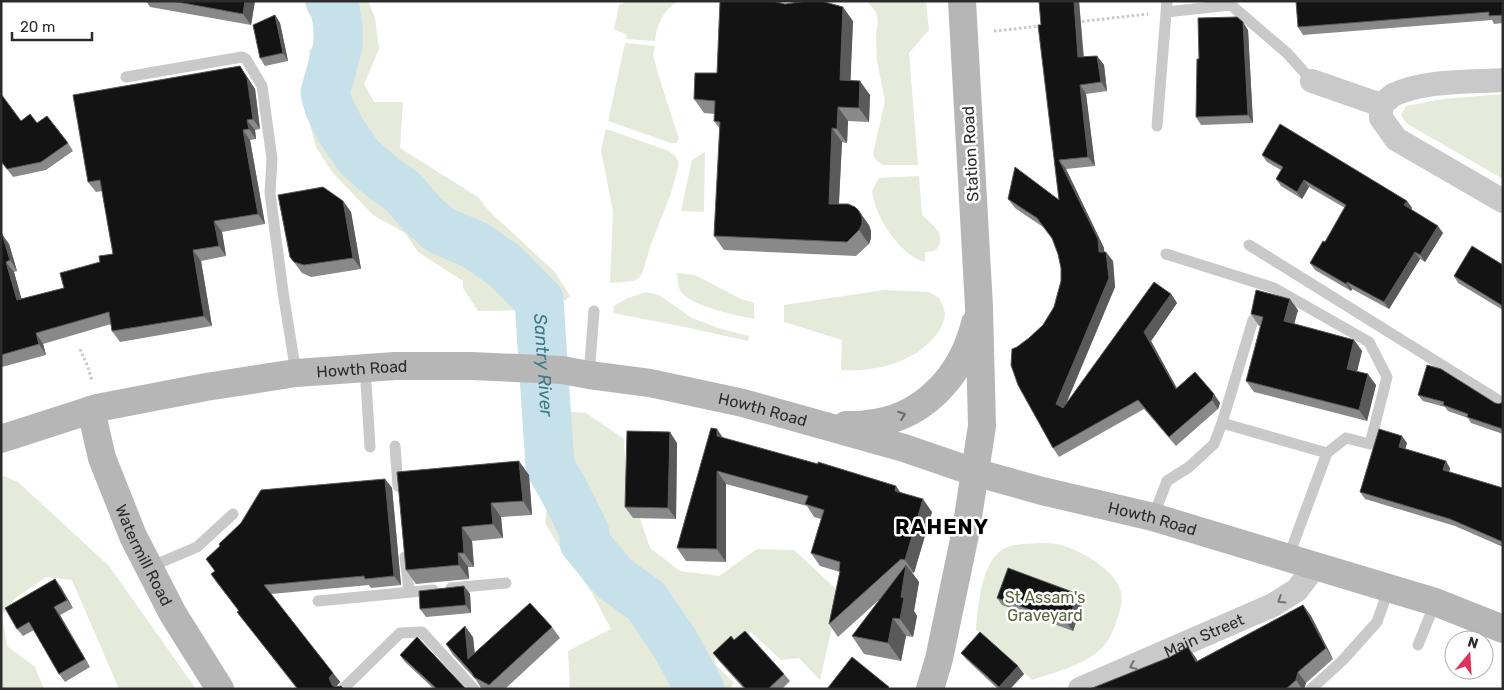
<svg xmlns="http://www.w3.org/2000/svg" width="1504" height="690" font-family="Rubik,sans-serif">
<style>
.green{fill:#e5eada}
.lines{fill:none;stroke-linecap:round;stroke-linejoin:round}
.river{stroke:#c6e1e9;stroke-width:49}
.path{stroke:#c9c9c9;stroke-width:3;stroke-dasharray:2.5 2.5;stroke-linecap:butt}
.lane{stroke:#c9c9c9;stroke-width:11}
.street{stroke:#c9c9c9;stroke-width:24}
.secondary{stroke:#b6b6b6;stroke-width:28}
.wall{fill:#898989}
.shaded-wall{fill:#5a5a5a}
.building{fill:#131313;stroke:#5a5a5a}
.oneway{stroke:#6a6a6a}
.oneway2{stroke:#737373}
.labels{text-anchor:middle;stroke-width:5;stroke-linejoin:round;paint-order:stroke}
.street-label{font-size:16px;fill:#2c2c2c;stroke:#fff}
.park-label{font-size:16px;fill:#56663c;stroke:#fff}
.water-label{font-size:18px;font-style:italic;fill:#3e798a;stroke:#fff}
.district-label{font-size:21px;font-weight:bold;letter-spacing:1px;fill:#000;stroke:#fff}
</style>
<rect width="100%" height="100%" fill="#fff"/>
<path class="green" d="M308,1H368L375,18L379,49L364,84L374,102H403L400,148L478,197L490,212L555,272L570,296L554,310L478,311L463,288V281L418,252L405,233L373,215L332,172L316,147L308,118L302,86L310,57L309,50L315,46L316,33L308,6Z
M624,1H678C663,10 657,24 655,41L626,39L627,35L614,29L619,5L623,4Z
M865,1H926L929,30L909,53L918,165H883L877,161L873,154L885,101L877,61L876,36L878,21L876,12L869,3Z
M625,43L655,46L653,55L659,77L679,139L677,143H671L608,121Z
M1503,94V179L1406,123L1401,115L1406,106L1443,99Z
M606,129L669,151L676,157L679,164L671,193L651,244L643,271L640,277L634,281L610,283L613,212L601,150Z
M705,152L704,212L681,211L692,160Z
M919,176L922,215C927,220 933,224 937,230C942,235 942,248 933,251C933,251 926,252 925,252V262C904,257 882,226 876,207C874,202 873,196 872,191L879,178Z
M677,273L695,275L741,299L754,303V319C735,315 699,308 684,295C677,289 678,281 677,273Z
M884,290L929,292L939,298C941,302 944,308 945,313C945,321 941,328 937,334C914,363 876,372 841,370L842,340L784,322V305Z
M646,292L659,295L692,318L718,328L749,336L748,341L685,327L613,313L614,306L628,298Z
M532,409L586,413L624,439L626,478L650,548L680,571L719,576L757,549L794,550L836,589V610L820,680L799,658L781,660L751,632L719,649L714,663L734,683L730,689H570L568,651L611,629L592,593L556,541L545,523L548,499L529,458L526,419Z
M1,475L18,482L109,566L196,689H119L72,580L46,577L14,599L2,615L7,646L35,667L44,689H1Z
M1040,543C1045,543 1051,543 1056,544C1077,548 1112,567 1120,589C1124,600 1120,612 1116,622C1113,632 1108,642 1101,649C1083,666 1054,672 1032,680L976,630C978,607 981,563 1002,550C1012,543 1029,544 1040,543Z"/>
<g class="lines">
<path class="river" id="s1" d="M330,1L335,8L338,27V46L325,93L329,107L340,129L359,157L382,177L403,192L423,215L440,230L475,245L504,265L539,300L550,466L569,500L585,533L584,542L614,578L646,601L674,642L700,689"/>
<path class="path" d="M1077,22L1148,14
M994,31L1041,26
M80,349L88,367L92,381"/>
<path class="lane" d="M1166,12L1231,5L1287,53L1312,81
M126,77L242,57L246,59L262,86L272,159L270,193L283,292L296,373
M1157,126L1167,1
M1249,245L1503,403
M1166,254L1274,288L1369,342L1387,377L1370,444L1346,438L1327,453
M365,367L370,447
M589,375L594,311
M1222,423L1253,320
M395,446L398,486
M1153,517L1167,481L1189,467L1214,444L1222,423L1327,453L1288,558
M405,557L409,592
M150,567L197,547L233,514
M451,588L506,583
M318,601L433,590
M1418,645L1435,603
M343,689L400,633L422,632L474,689
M1311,689L1342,661L1377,622L1389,588"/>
<g class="street">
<path d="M1503,80C1469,82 1424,80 1393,95C1389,98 1385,102 1381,105V118L1396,139L1503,201"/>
<path d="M1312,81L1381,105"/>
<path id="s2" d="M1080,689L1273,605L1297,590L1315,566"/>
</g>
<g class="secondary">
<path id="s3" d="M91,410L102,458L133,536L173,614L220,689"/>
<path d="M846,425C853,425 859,425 866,424C922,420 962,376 975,323"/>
<path id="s4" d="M1,439L97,408L206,387L296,373L395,366H471L562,370L589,375L650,383L743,403L904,448L974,472L1042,491L1153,517L1435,602L1503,629"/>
<path d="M930,689L939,659L966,530L982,426L979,307L962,1"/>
</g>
</g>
<path class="wall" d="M146,1H255L251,25L150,7Z
M1039,1H1079L1084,57L1097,56L1104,65L1107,91L1086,94L1095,166L1066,169L1104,248V252L1113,261L1115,287L1067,402L1171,294L1177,303L1151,341L1177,388L1195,372L1220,403L1218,409L1176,446L1144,409L1059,457L1053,448L1017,347L1029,338L1043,325L1054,307L1061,281V268L1058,254L1053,240L1043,227L1015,208L1008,199L1059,200Z
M1503,1V23L1494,24L1492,20L1303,35L1298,27Z
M275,15L280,23L288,61L265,66L260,58Z
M853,21L850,81L870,95L869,122L848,121L847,143L842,142L839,204L869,225L871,231V238L869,244L856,256L724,250L714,236L720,129L714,121L715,114L704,113L694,99L717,73Z
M1248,30L1253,123L1201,125L1196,117L1199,59Z
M240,66L255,89L260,129L255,130L256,139L250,140L265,224L222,232L226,256L201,261L212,326L120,342L112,331L111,324L43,344L46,355L2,367L1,366V234L9,244L17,271L14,272L21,299L64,288L113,254L102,191L96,192L88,182Z
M21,121L37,123L68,143L73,151L46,170L13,177L1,161Z
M1262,155L1407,201L1412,208L1411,209L1443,233L1425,262L1420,259L1389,309L1352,289L1351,291L1315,270L1310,263L1325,242L1345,208L1309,187L1302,199L1281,186L1276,179L1281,170L1267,162Z
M343,201L351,212L361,269L311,277L302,273L290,257Z
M1503,265V310L1458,283L1454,276Z
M1298,310L1294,324L1354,340L1362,351L1357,371L1376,385L1367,421L1254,392L1246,381L1260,326H1259L1251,314Z
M1418,395L1499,404L1503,402V434L1471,423L1468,418L1448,411L1445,407L1423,401Z
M723,438L901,492L932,512L914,573L912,572L919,582L914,611L917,616L913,637L906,636L901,661L864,654L852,636L880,599L838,637L829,624L840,572L820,566L811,553L821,519L814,517L807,506L726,484V562L686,561L677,548Z
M677,443L676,519L633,518L625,507Z
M1407,443L1405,449L1450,468L1449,472L1503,488V547L1455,526L1365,499L1360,492Z
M397,472L529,475L532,515L501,517L503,538L472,541L474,567H468L469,579L416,584L406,570Z
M385,479L392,488L401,585L371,588L369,585L271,594L340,682L336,687L344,689H297L244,621L237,612L239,611L217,583L211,574L215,571L206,559Z
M55,579L73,608L60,615L90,667L65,682L59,674L34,630L23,636L17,629Z
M464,586L470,594L471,613L426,617L420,609Z
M1078,594L1083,602L1073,631L1002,605L997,598Z
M1303,605L1311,616L1333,659L1306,683L1304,689H1090L1170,657L1188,647L1197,661Z
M552,627L560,638L505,689H483L481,688L476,680L453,655L446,644L473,637L475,653Z
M713,653L784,674L790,681L782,689H744L719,661Z
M961,653L1024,674L1010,689H998L967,660Z
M400,655L466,689H434L405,662Z"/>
<path class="shaded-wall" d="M245,1H255L251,25L243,14Z
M1074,1H1079L1084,66L1078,57Z
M843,7L853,21L850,94L840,80Z
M275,15L280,23L288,61L283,53Z
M1243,22L1248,30L1253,123L1248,115Z
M1097,56L1104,65L1107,91L1101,82Z
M240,66L255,89L260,129L253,119Z
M860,81L870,95L869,122L859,108Z
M1080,85L1086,94L1095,166L1088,157Z
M838,107L848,121L847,143L837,129Z
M247,120L255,130L256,139L249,129Z
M832,128L842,142L838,218L829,204Z
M243,130L250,140L265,224L258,214Z
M1059,160L1066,169L1104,248L1105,261L1099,252Z
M1304,180L1309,187L1302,199L1297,192Z
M343,201L351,212L361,269L353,258Z
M1407,201L1412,208L1409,212L1404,205Z
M859,211L869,225L871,231V238L869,244L859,230Z
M214,221L222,232L226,256L219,246Z
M1438,226L1443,233L1425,262L1420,255Z
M2,234L9,244L17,271L10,260Z
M193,250L201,261L212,326L204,316Z
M1106,252L1113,261L1115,287L1062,413L1056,404Z
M1415,252L1420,259L1389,309L1384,302Z
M6,262L14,272L25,311L17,300Z
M1347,282L1352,289L1351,291L1346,284Z
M1171,294L1177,303L1151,341L1182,398L1176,389L1144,332Z
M1290,299L1298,310L1292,332L1284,321Z
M36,333L43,344L46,355L39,344Z
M1354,340L1362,351L1355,380L1347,369Z
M1368,374L1376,385L1367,421L1359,410Z
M1214,394L1220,403L1218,409L1212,400Z
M717,429L726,442L717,436Z
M670,432L677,443L676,519L668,508Z
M1402,436L1407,443L1404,453L1399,447Z
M519,461L529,475L532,515L523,501Z
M1446,461L1450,468L1448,477L1443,470Z
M717,471L726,484V562L717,549Z
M385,479L392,488L401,585L394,576Z
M896,486L905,499L895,491Z
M923,499L932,512L914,573L905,560Z
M491,503L501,517L503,538L493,524Z
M462,527L472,541L474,567L464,553Z
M458,553L468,567L469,579L459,565Z
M906,565L919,582L914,611L917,616L913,637L900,619L901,597Z
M55,579L61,587L73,608L67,600Z
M464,586L470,594L471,613L466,605Z
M1078,594L1083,602L1073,631L1067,623Z
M1303,605L1311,616L1333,659L1326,648Z
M54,607L60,615L90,667L85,659Z
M893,618L906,636L901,661L888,643Z
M465,626L473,637L476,670L468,659Z
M1188,647L1196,658L1204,673L1196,662Z
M1018,666L1024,674L1010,689H1000L999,687Z
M1298,672L1306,683L1304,689H1302L1296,680Z
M333,673L340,682L336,687L332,685L329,678Z"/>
<path class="building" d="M172,1H245L243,14Z
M720,1H772L785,4L807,1H821L843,7L840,80L860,81L859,108L838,107L837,129L832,128L829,204H848L855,207L859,211L862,217V224L859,230L847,242L714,236L720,122L714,121L715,101L694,99L695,73H717Z
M1039,1H1074L1078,57L1097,56L1101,82L1080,85L1088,157L1059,160L1098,239L1099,252H1106L1109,278L1056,404L1063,408L1154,282L1171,294L1144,332L1176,389L1195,372L1214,394L1212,400L1169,437L1138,400L1053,448L1018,385L1011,365L1012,349L1017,347L1029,338L1043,325L1054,307L1061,281V268L1058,254L1052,238L1037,218L1008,199L1015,167L1059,200L1038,25H1041Z
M1296,1H1503V15L1489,16V12L1298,27Z
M275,15L283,53L260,58L253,25Z
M1237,17L1243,22L1248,115L1196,117L1197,59H1199L1198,18Z
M240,66L247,78L253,119L247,120L249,129L243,130L258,214L214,221L219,246L193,250L204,316L112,331L109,312L36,333L39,344L1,355V234H2L10,260L6,262L17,300L64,288L60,273L100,262L99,256L113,254L100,180L88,182L73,95Z
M1,94L21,121L30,114L37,123L47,116L68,143L41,162L7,169L1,161Z
M1280,124L1407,201L1404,205L1438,226L1420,255L1415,252L1384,302L1347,282L1346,284L1310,263L1323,241L1325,242L1346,205L1304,180L1297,192L1276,179L1283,167L1262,155Z
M323,187L343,201L353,258L304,265L294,262L290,257L278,195Z
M1472,246L1503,265V306L1454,276Z
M1256,290L1290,299L1284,321L1354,340L1347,369L1368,374L1359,410L1246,381L1263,317L1251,314Z
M1427,365L1441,369L1495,403L1499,404L1503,402V429L1467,417L1468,414L1443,405L1444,402L1418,395Z
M711,428L717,429V436L818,464V462L896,486L895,491L923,499L905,560L901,559L829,624L840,571H839L840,562L811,553L824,510L805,504L808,496L717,471V549L677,548Z
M1379,429L1402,436L1399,447L1446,461L1443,470L1503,488V542L1450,519L1360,492Z
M627,431L670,432L668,508L625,507Z
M519,461L523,501L491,503L493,524L462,527L464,553H458L459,565L406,570L397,472Z
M385,479L394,576L365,579L364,576L264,585L333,673L329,678L332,685L335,687L341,686L344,689H298L237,612L239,611L211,574L215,571L206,559L220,546L219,544L241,523L261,490Z
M906,565L901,597L904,598L900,619L893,618L888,643L852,636Z
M1008,568L1078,594L1067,623L997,598Z
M55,579L67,600L54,607L85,659L59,674L29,622L17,629L5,608Z
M464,586L466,605L420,609L419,591Z
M530,603L552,627L489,685L474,677L472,673L446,644L465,626L468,659Z
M1303,605L1326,648L1298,672L1296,680L1286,689H1090L1170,657L1188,647L1196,662Z
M745,631L784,674L768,689H746L713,653L731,636L734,640Z
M980,632L1018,666L999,687L961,653Z
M417,637L466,689H437L400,655Z
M852,657L889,687L887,689H827Z"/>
<defs><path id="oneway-chevron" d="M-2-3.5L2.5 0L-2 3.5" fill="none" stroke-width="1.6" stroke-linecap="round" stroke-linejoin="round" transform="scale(1.25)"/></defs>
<use class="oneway" href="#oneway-chevron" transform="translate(902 415) rotate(-21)"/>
<g class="oneway2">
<use href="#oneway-chevron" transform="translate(1281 600) rotate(148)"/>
<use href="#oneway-chevron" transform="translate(1133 666) rotate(157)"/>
</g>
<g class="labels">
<g class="street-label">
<text transform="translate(970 154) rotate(-93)" y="6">Station Road</text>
<text dy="6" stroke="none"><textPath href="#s4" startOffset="369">Howth Road</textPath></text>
<text dy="6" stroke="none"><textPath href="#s4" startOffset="774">Howth Road</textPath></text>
<text dy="6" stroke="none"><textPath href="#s4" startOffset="1179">Howth Road</textPath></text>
<text dy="6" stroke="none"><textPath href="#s3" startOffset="155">Watermill Road</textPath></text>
<text dy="6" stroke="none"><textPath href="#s2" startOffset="135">Main Street</textPath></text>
</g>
<g class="park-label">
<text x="1045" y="603">St Assam's<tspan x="1045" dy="18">Graveyard</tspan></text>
</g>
<g class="water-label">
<text dy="6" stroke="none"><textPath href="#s1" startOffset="466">Santry River</textPath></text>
</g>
<g class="district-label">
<text x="942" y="534">RAHENY</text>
</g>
</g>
<rect width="1504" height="690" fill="none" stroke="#2c2c2c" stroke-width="5"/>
<g transform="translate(1469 655) rotate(18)"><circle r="24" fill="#ffffff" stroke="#ababab"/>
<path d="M0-4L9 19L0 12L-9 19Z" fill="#dd345d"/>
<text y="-8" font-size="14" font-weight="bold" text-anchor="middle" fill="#2c2c2c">N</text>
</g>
<path d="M12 32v8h80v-8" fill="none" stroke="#2c2c2c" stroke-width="2.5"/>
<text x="20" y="32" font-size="15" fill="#2c2c2c" stroke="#ffffff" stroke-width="4" paint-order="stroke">20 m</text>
</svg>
